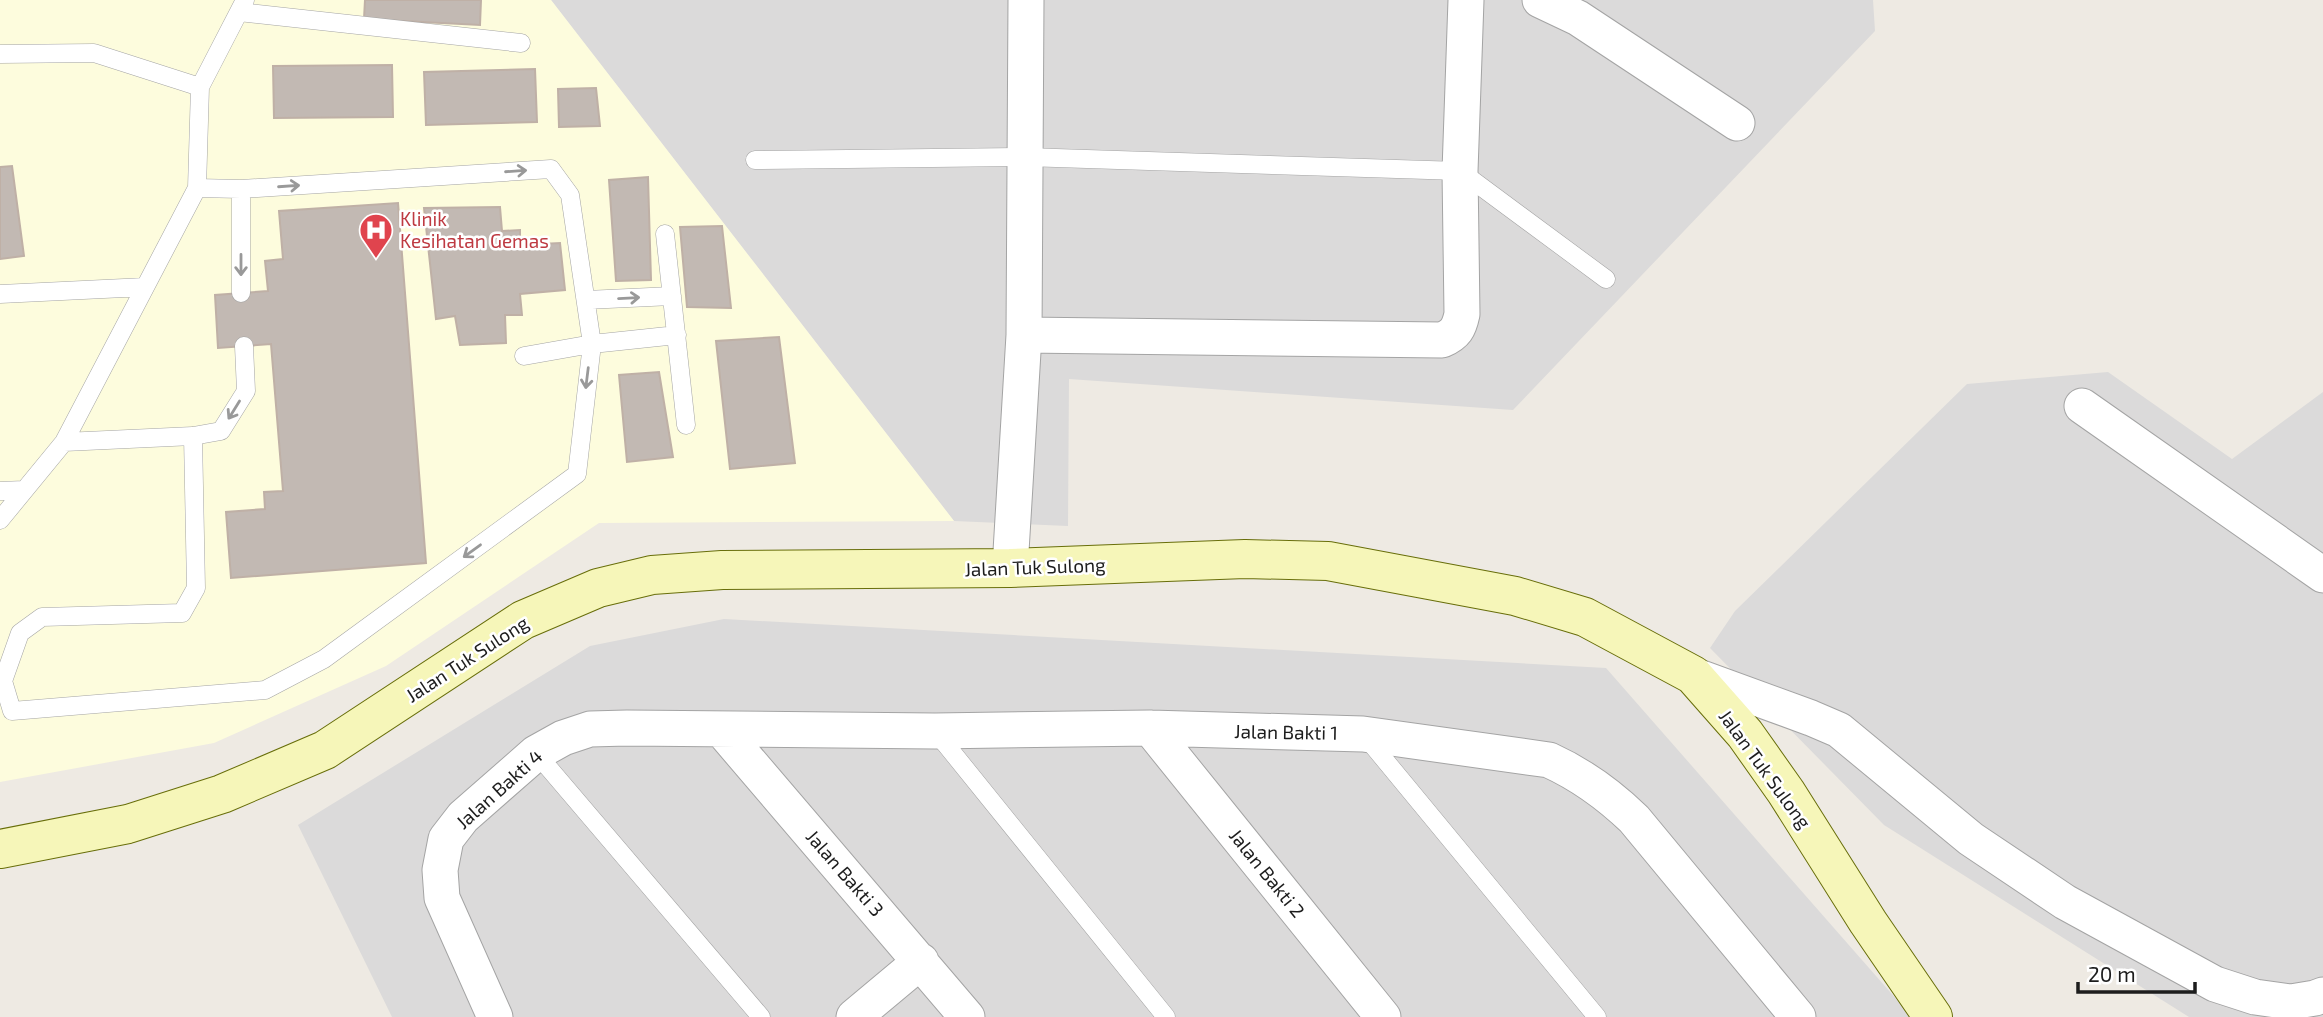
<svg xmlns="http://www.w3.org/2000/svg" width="2323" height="1017" font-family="'Exo 2',sans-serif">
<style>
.residential{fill:#dbdada}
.education{fill:#fdfcdd}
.building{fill:#c2b9b3;stroke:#bfb0a6;stroke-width:2}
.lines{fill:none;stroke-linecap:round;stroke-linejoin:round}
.lane-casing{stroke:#a4a4a4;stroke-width:19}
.street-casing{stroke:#a4a4a4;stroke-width:37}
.secondary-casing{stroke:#686e0a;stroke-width:40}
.lane{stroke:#fff;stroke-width:18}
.street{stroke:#fff;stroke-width:35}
.secondary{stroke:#f6f6b9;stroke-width:38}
.oneway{stroke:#999}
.labels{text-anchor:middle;stroke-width:5;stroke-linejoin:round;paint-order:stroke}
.health-label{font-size:19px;fill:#be3a42;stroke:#fff;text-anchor:start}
.street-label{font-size:19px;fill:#1d1d1d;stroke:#fff}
</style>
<rect width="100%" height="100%" fill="#eeeae3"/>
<path class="residential" d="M551,0H1873L1875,31L1513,410L1069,379L1068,526L954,521Z
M2108,372L2232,459L2323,392V1017H2189L1884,825L1710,648L1735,611L1967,384Z
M724,619L1606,668L1912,1017H392L298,825L590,646Z"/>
<path class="education" d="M0,0H551L954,521L599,523L386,666L214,743L0,782Z"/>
<path class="building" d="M365,0H481L480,25L364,19Z
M392,65L393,117L274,118L273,66Z
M535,69L537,122L426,125L424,72Z
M596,88L600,126L559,127L558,89Z
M12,166L24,256L0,259V167Z
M648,177L651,280L616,281L609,180Z
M398,203L426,563L231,578L226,512L265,509L264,492L283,491L271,344L218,348L215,295L268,291L265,261L283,259L279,211Z
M500,207L502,231L520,230V245L560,243L565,290L520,294L522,315H505L506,343L460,345L455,316L436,319L424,208Z
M722,226L731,308L687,307L680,227Z
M779,337L795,463L730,469L716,341Z
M659,372L673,457L627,462L619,375Z"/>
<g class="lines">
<defs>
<path id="lane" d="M239,12L521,43
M0,54L94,53L200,87
M755,160L1025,157L1460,171L1606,279
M241,189V293
M665,234L686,425
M0,294L145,287
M586,300L672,296
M524,356L592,344L677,335
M193,436L196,588L182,613L42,617L20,633L3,681L12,711L265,690L324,659L577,474L592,344L570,195L551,169L241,189L197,188
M64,442L193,436L221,431L246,391L244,346
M0,491L24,490
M0,520L64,442L197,188L200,87L245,0
M935,731L1166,1017
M1365,736L1597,1017
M536,753L761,1017"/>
<path id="street" d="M1540,0L1578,18L1737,123
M1024,335L1442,340C1456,334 1459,328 1462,314L1460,171L1466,0
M2082,406L2323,575
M1010,568L1024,335L1026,0
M1693,675L1811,718L1839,730L1971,839L2065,902L2215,984L2255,997L2291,1002L2315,998L2323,995
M1150,728L1383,1017
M721,729L967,1017
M495,1017L442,898L440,870L446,839L463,817L536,753L563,738L590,729L627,728L935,731L1150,728L1363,734L1549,760C1582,775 1608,794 1634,819L1798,1017
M854,1017L921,961"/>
<path id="secondary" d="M0,849L128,824L222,794L325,750L523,620L598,588L652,575L722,570L1010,568L1245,559L1328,561L1515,596L1585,617L1693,675L1745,734L1786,792L1868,922L1933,1017"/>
</defs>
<use href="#lane" class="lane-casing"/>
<use href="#street" class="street-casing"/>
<use href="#secondary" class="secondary-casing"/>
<use href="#lane" class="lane"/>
<use href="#street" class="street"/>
<use href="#secondary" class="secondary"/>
</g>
<defs><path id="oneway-shaft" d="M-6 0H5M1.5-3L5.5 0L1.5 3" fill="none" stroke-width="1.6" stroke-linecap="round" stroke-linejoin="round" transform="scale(1.75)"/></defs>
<g class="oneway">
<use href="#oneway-shaft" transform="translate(516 171) rotate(-4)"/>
<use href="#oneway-shaft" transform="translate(289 186) rotate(-4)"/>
<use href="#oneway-shaft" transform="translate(241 265) rotate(90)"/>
<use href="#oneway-shaft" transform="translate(629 298) rotate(-3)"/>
<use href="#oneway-shaft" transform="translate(587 378) rotate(97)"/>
<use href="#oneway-shaft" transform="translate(234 410) rotate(122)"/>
<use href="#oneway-shaft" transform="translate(472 551) rotate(144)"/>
</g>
<defs>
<symbol id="hospital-pin" viewBox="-11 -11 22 30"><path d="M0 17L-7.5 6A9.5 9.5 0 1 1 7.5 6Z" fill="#e0444e" stroke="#fff"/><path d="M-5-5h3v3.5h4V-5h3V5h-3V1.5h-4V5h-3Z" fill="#fff"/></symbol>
</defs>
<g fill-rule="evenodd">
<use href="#hospital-pin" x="357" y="211" width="38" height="52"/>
</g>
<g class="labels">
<g class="health-label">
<text x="400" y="226">Klinik<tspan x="400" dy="22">Kesihatan Gemas</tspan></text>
</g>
<g class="street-label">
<text transform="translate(1035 567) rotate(-2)" y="7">Jalan Tuk Sulong</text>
<text transform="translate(467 659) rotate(-33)" y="7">Jalan Tuk Sulong</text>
<text transform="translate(1286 732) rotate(1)" y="7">Jalan Bakti 1</text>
<text transform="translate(1765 769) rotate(54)" y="7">Jalan Tuk Sulong</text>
<text transform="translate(499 789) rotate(-42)" y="7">Jalan Bakti 4</text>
<text transform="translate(845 873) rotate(49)" y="7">Jalan Bakti 3</text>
<text transform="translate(1267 873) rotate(51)" y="7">Jalan Bakti 2</text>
</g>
</g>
<path d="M2078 982v10h117v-10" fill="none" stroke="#1d1d1d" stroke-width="3.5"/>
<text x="2088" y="982" font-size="21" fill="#1d1d1d" stroke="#ffffff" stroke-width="5" paint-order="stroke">20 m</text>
</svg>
